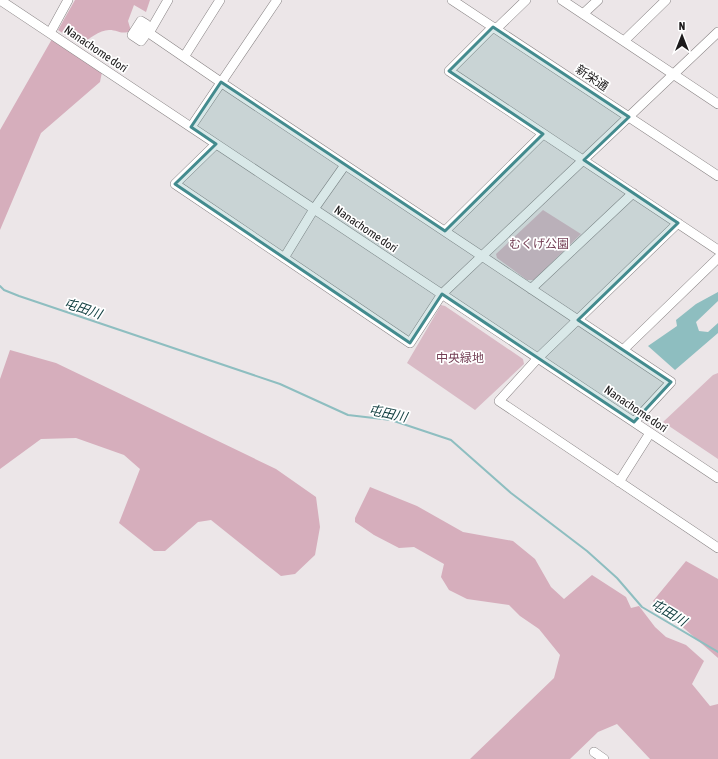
<svg xmlns="http://www.w3.org/2000/svg" width="718" height="759" font-family="'Asap Condensed','Noto Sans JP',sans-serif">
<style>
.green{fill:#d9bac5}
.forest{fill:#d6aebc}
.water{fill:#8ebec0}
.lines{fill:none;stroke-linecap:round;stroke-linejoin:round}
.stream{stroke:#8ebec0;stroke-width:2}
.minor-casing{stroke:#878283;stroke-width:10}
.minor{stroke:#fff;stroke-width:9}
.marked{fill:#438b8e;fill-opacity:0.2;stroke:#438b8e;stroke-width:3;stroke-linejoin:round}
.labels{text-anchor:middle;stroke-width:3.5;stroke-linejoin:round;paint-order:stroke}
.street-label{font-size:12px;fill:#1c1a1b;stroke:#fff}
.park-label{font-size:12px;fill:#743f55;stroke:#fff}
.water-label{font-size:13px;font-style:italic;fill:#0d3b3d;stroke:#fff}
</style>
<rect width="100%" height="100%" fill="#ece6e8"/>
<path class="green" d="M543,210L581,234L534,280H527L497,258L496,254Z
M441,305L445,306L523,359L524,364L475,410L407,363Z
M718,373V459L663,422L713,375Z"/>
<path class="forest" d="M75,0H150L146,12L134,5L128,21L131,31C120,35 119,30 109,30C100,30 87,39 82,46L58,30Z
M52,39L102,72L100,82L41,133L0,230V130Z
M10,350L56,363L276,469L316,497L320,527L315,555L295,574L281,576L211,520L198,522L165,551H154L119,523L140,469L124,455L76,438L41,439L0,469V379Z
M370,487L417,506L463,532L513,541L535,559L551,587L564,599L592,575L626,597L631,608L639,606L655,627L666,637L686,645L704,661L692,684L710,706L718,704V759H650L617,724L598,732L570,759H470L554,678L560,655L539,629L520,616L509,605L467,599L449,590L441,577L444,564L414,547L399,548L374,535L355,522V518Z
M686,561L718,579V658L653,601Z"/>
<path class="water" d="M718,292V301L696,322L699,331L708,332L718,323V333L675,370L648,346L677,326L676,320L696,304Z"/>
<g class="lines">
<path class="stream" d="M0,286L4,290L19,296L280,384L348,415L391,420L451,440L511,493L587,551L617,578L642,607L718,652"/>
<defs>
<path id="minor" d="M0,0L718,478
M168,0L149,33L225,85L671,382L634,422
M452,0L718,176
M562,0L718,104
M583,14L598,0
M141,21L146,24L141,34L144,37L141,41L132,35Z
M493,27L449,71L718,250
M496,29L526,0
M50,33L68,0
M624,41L666,0
M184,57L220,0
M191,127L277,0
M216,144L175,184L410,343L442,294L718,32
M678,223L538,358L499,401L718,548
M445,231L543,134
M284,258L314,209L345,165
M531,289L633,193
M623,350L718,258
M619,482L650,433
M594,752L604,759"/>
</defs>
<use href="#minor" class="minor-casing"/>
<use href="#minor" class="minor"/>
</g>
<path class="marked" d="M493,27L629,117L584,160L678,223L578,320L671,382L634,422L442,294L410,343L175,184L216,144L191,127L221,82L445,231L543,134L449,71Z"/>
<g class="labels">
<g class="street-label">
<text transform="translate(96 49) rotate(34)" y="4">Nanachome dori</text>
<text transform="translate(592 78) rotate(34)" y="4">新栄通</text>
<text transform="translate(366 229) rotate(34)" y="4">Nanachome dori</text>
<text transform="translate(636 409) rotate(34)" y="4">Nanachome dori</text>
</g>
<g class="park-label">
<text x="539" y="248">むくげ公園</text>
<text x="460" y="362">中央緑地</text>
</g>
<g class="water-label">
<text transform="translate(83 308) rotate(19)" y="5">屯田川</text>
<text transform="translate(388 413) rotate(12)" y="5">屯田川</text>
<text transform="translate(669 612) rotate(31)" y="5">屯田川</text>
</g>
</g>
<g transform="translate(682 36)" stroke="#ffffff" stroke-width="3" paint-order="stroke">
<path d="M0-3L7 15L0 10L-7 15Z" fill="#1c1a1b"/>
<text y="-6" font-size="11" font-weight="bold" text-anchor="middle" fill="#1c1a1b">N</text>
</g>
</svg>
